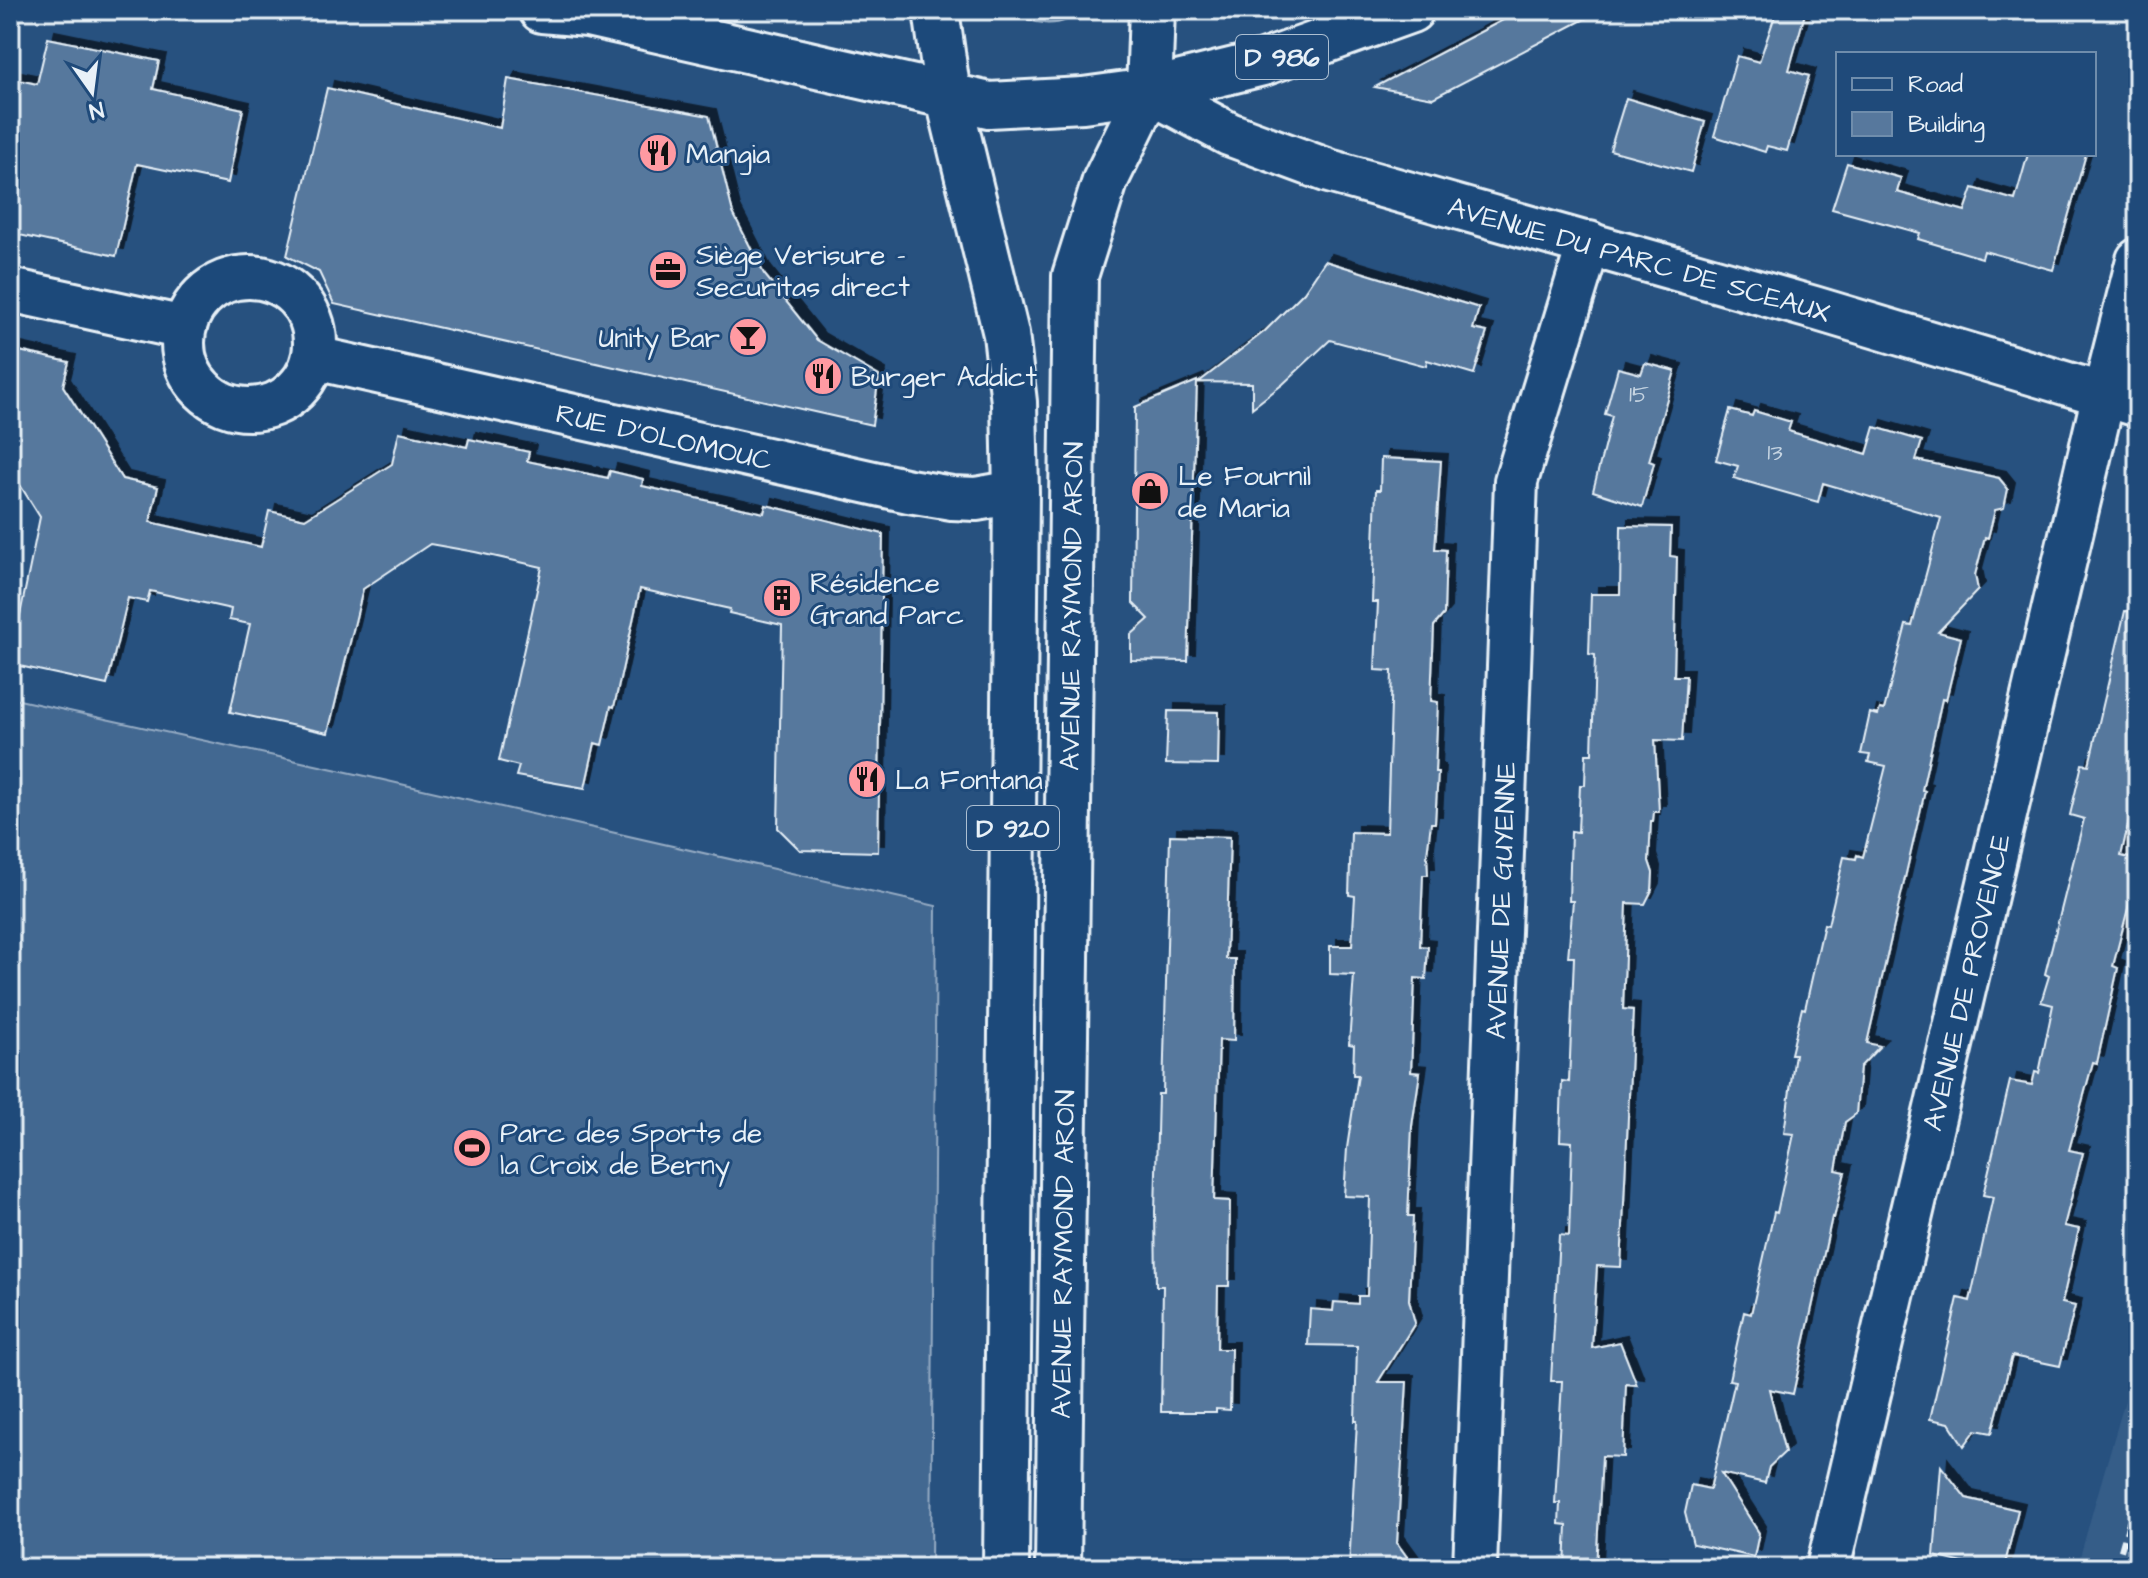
<svg xmlns="http://www.w3.org/2000/svg" width="2148" height="1578" font-family="'Architects Daughter',sans-serif">
<style>
.built{fill:#355d88}
.pitch{fill:#436891;stroke:#96acc4;stroke-width:2}
.water{fill:url(#water-rules);stroke:#9db3c9;stroke-width:2}
.building{fill:#57789d;stroke:#e8f1f8;stroke-width:2;filter:url(#shadow)}
.lines{fill:none;stroke-linecap:round;stroke-linejoin:round}
.street-casing{stroke:#e8f1f8;stroke-width:48}
.primary-casing{stroke:#e8f1f8;stroke-width:50}
.street{stroke:#1f4a7a;stroke-width:42}
.primary{stroke:#1f4a7a;stroke-width:44}
.rail{stroke:#e8f1f8;stroke-width:6;stroke-dasharray:12 6;stroke-linecap:butt}
.labels{text-anchor:middle;stroke-width:6;stroke-linejoin:round;paint-order:stroke}
.number-label{font-size:24px;fill:#c4d3e1}
.shield{fill:#1f4a7a;stroke:#acbfd2;stroke-width:2}
.shield-label{font-size:26px;font-weight:bold;fill:#e8f1f8}
.poi-label{font-size:28px;fill:#e8f1f8;stroke:#1f4a7a;text-anchor:start}
.street-label{font-size:28px;fill:#e8f1f8;stroke:#1f4a7a}
</style>
<defs>
<pattern id="water-rules" width="6" height="5" patternUnits="userSpaceOnUse" patternTransform="scale(2)"><rect width="6" height="5" fill="#6b8aaa"/><path d="M0 2.5h6" fill="none" stroke="#5e7388"/></pattern>
<filter id="shadow"><feDropShadow dx="7" dy="-7" stdDeviation="0" flood-color="#0009"/></filter>
</defs>
<rect width="100%" height="100%" fill="#27517f"/>
<filter id="ink" filterUnits="userSpaceOnUse"><feTurbulence type="fractalNoise" baseFrequency=".0125" numOctaves="2"/><feDisplacementMap in="SourceGraphic" scale="16" xChannelSelector="R" yChannelSelector="G"/><feConvolveMatrix kernelMatrix="1 2 1 2 8 2 1 2 1" color-interpolation-filters="sRGB"/></filter>
<g filter="url(#ink)">
<path class="built" d="M2138,1356V1568H2077L2093,1510Z"/>
<path class="pitch" d="M10,698L370,777L936,906L931,1568H10Z"/>
<path class="water" d="M1013,10H1082C1062,29 1033,27 1013,10Z"/>
<path class="building" d="M1522,10H1602L1433,98L1375,87Z
M1777,10H1806L1789,70L1809,76L1787,151L1767,146L1765,152L1714,136L1737,56L1759,62Z
M48,38L159,61L153,89L243,109L228,183L137,164L116,256L10,233V78L37,84Z
M508,79L709,116L733,213L764,274L817,340L879,376L872,425L334,304L319,272L287,256L327,88L500,128Z
M1626,98L1705,122L1691,172L1610,150Z
M2028,154H2086L2053,270L1984,251L1982,258L1918,239L1920,233L1832,209L1847,163L1901,178L1897,192L1965,211L1973,188L2015,200Z
M1325,261L1479,308L1473,329L1487,332L1474,374L1427,360L1426,366L1330,340L1283,384L1252,408V383L1199,382L1265,331L1304,292Z
M10,349L69,362L63,386L122,479L158,487L150,522L261,547L269,511L305,519L392,464L399,432L467,447L469,439L529,452L527,461L608,478L610,471L643,479L642,486L764,513L766,505L883,534L878,852L800,850L778,828L782,625L729,613L730,609L640,589L614,707L611,706L602,745L595,743L585,788L516,776L519,766L499,761L542,567L475,552L430,544L363,589L328,733L230,712L250,624L229,620L231,609L150,591L147,602L128,598L107,685L10,664L40,517L10,469Z
M1645,363L1675,371L1649,461L1654,463L1642,507L1593,491L1612,416L1605,414L1618,368L1641,374Z
M1197,381L1188,661L1131,660V635L1149,619L1133,603L1135,407Z
M1730,410L1752,416L1754,411L1791,422L1788,431L1867,454L1875,427L1922,441L1916,460L1999,478L2008,489L2004,508L1995,510L1988,538L1985,537L1975,575L1978,590L1938,632L1961,638L1946,700L1942,699L1922,790L1925,791L1867,1043L1880,1046L1860,1067L1856,1114L1845,1122L1836,1170L1845,1172L1834,1218L1832,1217L1793,1394L1769,1389L1785,1452L1769,1467L1765,1483L1721,1473L1759,1533L1754,1557L1693,1544L1685,1513L1691,1485L1710,1489L1735,1381L1729,1380L1744,1312L1751,1314L1774,1212L1777,1213L1794,1134L1784,1133L1795,1054H1791L1802,1008L1805,1009L1824,924L1828,925L1844,857L1856,859L1857,855L1863,857L1886,766L1868,762L1870,755L1861,754L1870,713L1878,715L1880,709L1884,710L1906,625L1912,626L1941,518L1823,483L1818,502L1734,478L1738,466L1716,460Z
M1381,458L1441,461L1435,549L1446,550L1444,614L1434,626L1431,701L1438,702L1435,772H1438L1435,823H1431L1427,854L1428,875H1423L1420,946L1428,947L1426,979L1415,978L1411,1072L1420,1073L1412,1126L1408,1216H1413L1409,1300L1415,1323L1378,1382H1407L1397,1543L1415,1568H1349L1357,1421H1355L1357,1346L1308,1345L1310,1309L1333,1311L1334,1302L1358,1304V1296H1367L1370,1197L1344,1196L1347,1148L1358,1075H1353L1354,1045L1349,1044L1354,975L1330,974V946H1352L1355,896L1349,895L1351,832L1387,833L1392,671L1375,670L1378,602H1372L1376,490H1380Z
M1621,526L1671,527L1670,556L1677,557L1674,676H1686L1682,741L1655,740L1659,812H1654L1653,821H1651L1649,861L1653,873L1652,890L1645,904L1627,903L1623,1009L1633,1010L1621,1267L1597,1266L1592,1348L1620,1342L1637,1385L1626,1384L1623,1457L1602,1456L1596,1568H1565L1567,1525L1559,1524L1560,1503H1555L1562,1381H1551L1559,1235L1569,1236L1572,1142L1560,1141L1562,1081L1569,1082L1574,957H1568L1573,901H1569L1571,831L1578,832L1580,785H1585L1586,754H1592L1595,655L1589,654L1591,594H1620Z
M2125,611L2138,612V781L2121,856L2138,860V870L2113,966L2118,968L2097,1063L2093,1062L2069,1150L2083,1153L2064,1226L2079,1229L2062,1303L2075,1306L2060,1366L2012,1356L1992,1433L1976,1430L1964,1446L1949,1423L1930,1419L1958,1298L1970,1301L1993,1197L1983,1195L2010,1081L2032,1085L2035,1072L2039,1073L2053,1005L2041,1002L2049,976L2045,974L2084,819L2070,815L2082,764L2089,765Z
M1168,711L1219,712L1218,765L1166,764Z
M1170,835L1230,837L1226,959H1235L1234,1041L1219,1040L1214,1200L1230,1201L1229,1286H1218L1217,1349H1231L1230,1410L1216,1409V1412H1161L1163,1286H1156L1155,1212L1158,1094H1163Z
M1941,1466L1966,1498L2018,1510L2004,1568H1984L1934,1556Z"/>
<g class="lines">
<defs>
<g id="street">
<path id="s1" d="M1149,91L1229,134L1329,171L1814,308L2138,405"/>
<circle cx="249" cy="343" r="66"/>
<path d="M10,290L184,328"/>
<path id="s2" d="M315,358L909,491L952,498L976,499L1016,492"/>
<path id="s3" d="M1475,1568L1516,481L1589,243"/>
<path id="s4" d="M1828,1568L2104,394L2138,260"/>
</g>
<g id="primary">
<path d="M542,10L588,14L989,105L1083,100L1149,91L1263,63L1411,10"/>
<path d="M936,10L948,95L1006,334L1014,402L1016,492L1006,1568"/>
<path id="s5" d="M1058,1568L1075,276L1105,181L1149,91L1152,10"/>
</g>
</defs>
<use href="#street" class="street-casing"/>
<use href="#primary" class="primary-casing"/>
<use href="#street" class="street"/>
<use href="#primary" class="primary"/>
<path class="rail" d="M2116,1568L2138,1491"/>
</g>
</g>
<defs>
<symbol id="restaurant-disc" viewBox="-11 -11 22 22"><circle r="9.5" fill="#ff9aa2" stroke="#1f4a7a"/><path d="M-5-6h1v4h1v-4h1v4h1v-4h1v5L-1.5 .5V6h-2V.5L-5-1ZM5-6V6H3V1.5H1.5Q1.5-4 5-6Z" fill="#111"/></symbol>
<symbol id="office-disc" viewBox="-11 -11 22 22"><circle r="9.5" fill="#ff9aa2" stroke="#1f4a7a"/><path d="M-6-3h4V-5.5h4V-3h4V5H-6ZM-1-4.5V-3h2v-1.5ZM-6 0V1H6V0Z" fill="#111"/></symbol>
<symbol id="bar-disc" viewBox="-11 -11 22 22"><circle r="9.5" fill="#ff9aa2" stroke="#1f4a7a"/><path d="M-6-5H6L.8 .8V4.5H3.5V6h-7V4.5H-.8V.8Z" fill="#111"/></symbol>
<symbol id="shop-disc" viewBox="-11 -11 22 22"><circle r="9.5" fill="#ff9aa2" stroke="#1f4a7a"/><path d="M-5-2.5h2.3a2.7 3.5 0 0 1 5.4 0H5L5.5 6h-11ZM-1.5-2.5h3a1.5 2.3 0 0 0-3 0Z" fill="#111"/></symbol>
<symbol id="building-disc" viewBox="-11 -11 22 22"><circle r="9.5" fill="#ff9aa2" stroke="#1f4a7a"/><path d="M-4-6H4V6H1V3H-1V6H-4ZM-2.5-4.3h1.7v1.8h-1.7ZM.8-4.3h1.7v1.8H.8ZM-2.5-1h1.7V.8h-1.7ZM.8-1h1.7V.8H.8Z" fill="#111"/></symbol>
<symbol id="stadium-disc" viewBox="-11 -11 22 22"><circle r="9.5" fill="#ff9aa2" stroke="#1f4a7a"/><path d="M0-5a6.5 5 0 1 0 0 10a6.5 5 0 1 0 0-10ZM-3.5-1.8h7v3.6h-7Z" fill="#111"/></symbol>
</defs>
<g fill-rule="evenodd">
<use href="#restaurant-disc" x="636" y="131" width="44" height="44"/>
<use href="#office-disc" x="646" y="248" width="44" height="44"/>
<use href="#bar-disc" x="726" y="315" width="44" height="44"/>
<use href="#restaurant-disc" x="801" y="354" width="44" height="44"/>
<use href="#shop-disc" x="1128" y="469" width="44" height="44"/>
<use href="#building-disc" x="760" y="576" width="44" height="44"/>
<use href="#restaurant-disc" x="845" y="757" width="44" height="44"/>
<use href="#stadium-disc" x="450" y="1126" width="44" height="44"/>
</g>
<g class="labels">
<g class="number-label">
<text x="1639" y="402">15</text>
<text x="1775" y="460">13</text>
</g>
<g class="shield">
<rect x="1236" y="35" width="92" height="44" rx="6"/>
<rect x="967" y="806" width="92" height="44" rx="6"/>
</g>
<g class="shield-label">
<text x="1282" y="66">D 986</text>
<text x="1013" y="837">D 920</text>
</g>
<g class="poi-label">
<text x="686" y="163">Mangia</text>
<text x="696" y="264">Siège Verisure -<tspan x="696" dy="32">Securitas direct</tspan></text>
<text x="720" y="347" text-anchor="end">Unity Bar</text>
<text x="851" y="386">Burger Addict</text>
<text x="1178" y="485">Le Fournil<tspan x="1178" dy="32">de Maria</tspan></text>
<text x="810" y="592">Résidence<tspan x="810" dy="32">Grand Parc</tspan></text>
<text x="895" y="789">La Fontana</text>
<text x="500" y="1142">Parc des Sports de<tspan x="500" dy="32">la Croix de Berny</tspan></text>
</g>
<g class="street-label">
<text dy="10" stroke="none"><textPath href="#s1" startOffset="520">AVENUE DU PARC DE SCEAUX</textPath></text>
<text dy="10" stroke="none"><textPath href="#s2" startOffset="358">RUE D'OLOMOUC</textPath></text>
<text dy="10" stroke="none"><textPath href="#s5" startOffset="962">AVENUE RAYMOND ARON</textPath></text>
<text dy="10" stroke="none"><textPath href="#s3" startOffset="668">AVENUE DE GUYENNE</textPath></text>
<text dy="10" stroke="none"><textPath href="#s4" startOffset="602">AVENUE DE PROVENCE</textPath></text>
<text dy="10" stroke="none"><textPath href="#s5" startOffset="314">AVENUE RAYMOND ARON</textPath></text>
</g>
</g>
<rect width="2148" height="1578" fill="none" stroke="#1f4a7a" stroke-width="40"/>
<rect x="20" y="20" width="2108" height="1538" fill="none" stroke="#e8f1f8" stroke-width="3" filter="url(#ink)"/>
<rect x="1836" y="52" width="260" height="104" fill="#1f4a7a" stroke="#6f8dac" stroke-width="2"/>
<rect x="1852" y="78" width="40" height="12" fill="#1f4a7a" stroke="#6f8dac" stroke-width="2"/>
<text x="1908" y="92" font-size="24" fill="#e8f1f8">Road</text>
<rect x="1852" y="112" width="40" height="24" fill="#57789d" stroke="#6f8dac" stroke-width="2"/>
<text x="1908" y="132" font-size="24" fill="#e8f1f8">Building</text>
<g transform="translate(92 92) rotate(166)" stroke="#1f4a7a" stroke-width="6" paint-order="stroke">
<path d="M0-6L14 30L0 20L-14 30Z" fill="#e8f1f8"/>
<text y="-12" font-size="22" font-weight="bold" text-anchor="middle" fill="#e8f1f8">N</text>
</g>
</svg>
